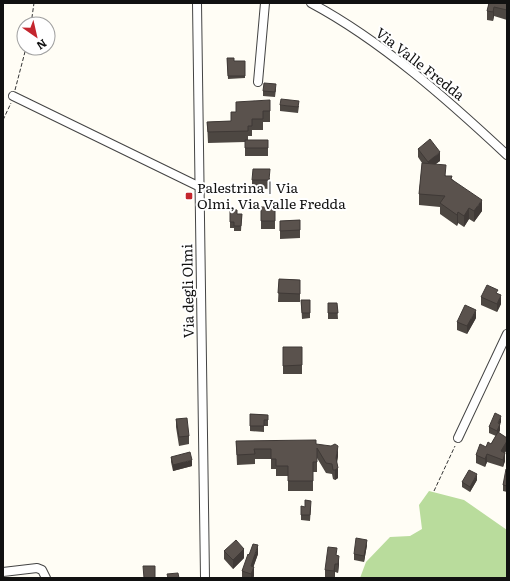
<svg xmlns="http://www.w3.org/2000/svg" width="510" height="581" font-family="Literata,serif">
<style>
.forest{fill:#b9dc9c}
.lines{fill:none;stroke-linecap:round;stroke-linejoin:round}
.minor-casing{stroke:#444;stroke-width:10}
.path{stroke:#333;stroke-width:1;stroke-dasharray:4 2;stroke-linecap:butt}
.minor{stroke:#fff;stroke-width:8}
.wall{fill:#4d4742}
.shaded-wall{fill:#3f3936}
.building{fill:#5a524d;stroke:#3f3936}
.poi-dot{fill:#c4262e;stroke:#fff;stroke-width:1.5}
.labels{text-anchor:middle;stroke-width:4;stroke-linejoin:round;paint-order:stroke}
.street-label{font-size:14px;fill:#111;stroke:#fff}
.poi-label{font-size:14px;fill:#111;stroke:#fff;text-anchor:start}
</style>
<rect width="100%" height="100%" fill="#fffdf5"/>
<path class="forest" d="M429,491L464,500L507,530V578H360L366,562L390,537L410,536L422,529L419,505Z"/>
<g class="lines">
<defs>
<path id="minor" d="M197,3L205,578
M311,3C382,41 448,100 507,155
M258,82L265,3
M13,96L200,187
M458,438L507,334
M3,572L37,568L42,570L46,578"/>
</defs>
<use href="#minor" class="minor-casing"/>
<path class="path" d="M31,24L34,3
M15,90L26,48
M3,120L11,103
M434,491L455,446"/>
<use href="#minor" class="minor"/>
</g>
<path class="wall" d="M489,3H507V20L494,16L493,21L487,20V11Z
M227,58L234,61L245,76V78L228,79Z
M276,89L275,97L263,96V91Z
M270,100V122H263V130H252V136H248V140H268V156H245V142L208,143L207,122L231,121L236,112Z
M280,105L299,106L298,113L280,111Z
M418,149L440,161L435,164L446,176L452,179L482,211L474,222L469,219L464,227L458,223L457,226L440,214V207L419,205V194L422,163L418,157Z
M270,178L269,189L252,188V180Z
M261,207H275V229H261Z
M230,209L237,214H242L241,231H234V228H230Z
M300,220V238L280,239V221Z
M279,279L300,280V302H278Z
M498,294L501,304L497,312L481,305V297Z
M301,300H310V318L302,319Z
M328,303H337L338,319H328Z
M476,318L467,334L457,330V322Z
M283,347L302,365V374H283Z
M250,414L268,415V426H264V432L250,431Z
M176,419L189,436V444L179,446L176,427Z
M501,422L500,424V430L499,433L507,438V449L505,453V461L503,467L487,462L485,467L476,463V455L486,447L491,444L496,436L489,433V427Z
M236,441L316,444L338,456L337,462L338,478L335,480L333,479L332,474L326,473L317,458V472H313V491H288V476H276V469H271V459H255V464L237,465Z
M171,457L192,466L173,471L171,462Z
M507,469V492L503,491V485Z
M477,480L470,492L462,487V482Z
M311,506L310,521L301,520V515Z
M367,545L364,562L354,560V554Z
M224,551L244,558L233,569L224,559Z
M258,554L253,567L254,576L253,578H242V571L249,555Z
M337,555L339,564L338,573L335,572V578H325V570Z"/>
<path class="shaded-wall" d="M494,7V16L493,21V12Z
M440,152V161L428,170V162Z
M482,200V211L474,222V211Z
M469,208V219L464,227V216Z
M458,212V223L457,226V215Z
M501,295V304L497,312V304Z
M476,310V318L467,334V326Z
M501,416V422L498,429V423Z
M500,424V430L497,437V431Z
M507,441V449L501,459V451Z
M338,446V456L336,468V458Z
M505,453V461L503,467V460Z
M487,454V462L485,467V459Z
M192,460V466L173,471V465Z
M338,468V478L335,480V470Z
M477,474V480L470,492V487Z
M367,540V545L364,562V556Z
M258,545V554L251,574V566Z
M244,549V558L233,569V560Z
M339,556V564L338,573V564Z
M335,564V572L334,578V571Z
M254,567V576L253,578H251V574Z"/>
<path class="building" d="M489,3H507V10L494,7L493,12L487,11Z
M227,58H234V61H245V76H228Z
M264,83L276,84L275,92L263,91Z
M281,99L299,101L298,107L280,105Z
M270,100V111H263V119H252V126H248V131L208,132L207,122L231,121V112H236V102Z
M430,139L440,152L428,162L418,149Z
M245,140H268V148H245Z
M422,163L446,165L445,176H452L451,179L482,200L474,211L469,208L464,216L458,212L457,215L440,203L445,196L419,194Z
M253,169H270L269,180H252Z
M261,207H275V221H261Z
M230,209L237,210V214H242L241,226H234V222H230Z
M300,220V230L280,231V221Z
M279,279L300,280V294L278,293Z
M487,285L498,290L496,293L501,295L497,304L481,297Z
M301,300H310V313H302Z
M328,303H337L338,313H328Z
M465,305L476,310L467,326L457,322Z
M283,347H302V365L283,366Z
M495,413L501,416L498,423L500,424L497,431L489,427Z
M250,414L268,415V420H264V426H250Z
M187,418L189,436L179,437L176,419Z
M498,432L507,438V441L501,451L505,453L503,460L487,454L485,459L476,455L480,444L486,447L488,442L491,444Z
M316,440V444L331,446L335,444L338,446L336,458L338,468L335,470H333L332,464L326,463L317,448V462H313V481H288V466H276V459H271V449H254L255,454L237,455L236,441Z
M190,452L192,460L173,465L171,457Z
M506,469H507V486L503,485Z
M469,470L477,474L470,487L462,482Z
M305,500L311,501L310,515H301V506L305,507Z
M356,538L367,540L364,556L354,554Z
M236,540L244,549L233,560L224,551Z
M253,544L258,545L251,566L254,567L251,574L242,571L248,554L249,555Z
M328,547L337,548L336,555L339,556L338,564H335L334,571L325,570Z
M143,566H155V578H144Z
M178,573L179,578H168L167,574Z"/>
<rect class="poi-dot" x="185" y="192" width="8" height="8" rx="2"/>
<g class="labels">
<g class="street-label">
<text transform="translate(420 64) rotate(38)" y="5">Via Valle Fredda</text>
<text transform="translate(188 291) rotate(-91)" y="5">Via degli Olmi</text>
</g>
<g class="poi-label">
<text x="197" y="193">Palestrina | Via<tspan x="197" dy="16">Olmi, Via Valle Fredda</tspan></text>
</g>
</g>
<rect width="510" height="581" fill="none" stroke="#111111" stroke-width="8"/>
<g transform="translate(36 36) rotate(146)"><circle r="19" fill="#ffffff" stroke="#a0a0a0"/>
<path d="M0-3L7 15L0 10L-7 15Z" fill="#c4262e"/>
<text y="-6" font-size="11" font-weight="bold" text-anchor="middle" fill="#111111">N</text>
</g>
</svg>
